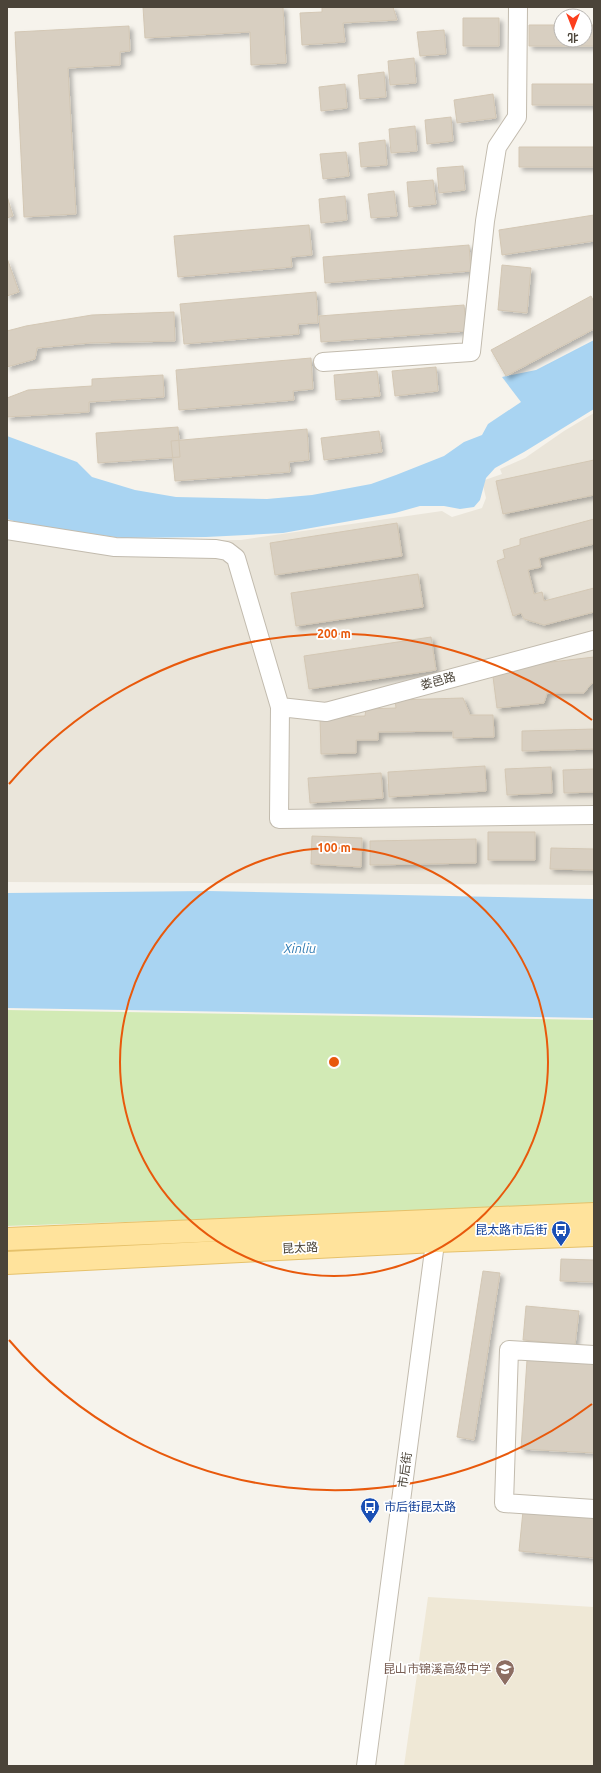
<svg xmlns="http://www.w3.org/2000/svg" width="601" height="1773" font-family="Ubuntu,'Noto Sans SC',sans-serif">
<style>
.residential{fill:#eae5da}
.education{fill:#efe8d6}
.green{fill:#d2eab5}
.water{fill:#a9d4f2}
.building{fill:#d8cfc1;stroke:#d3c7b4;filter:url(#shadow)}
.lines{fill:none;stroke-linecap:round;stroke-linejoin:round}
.minor-casing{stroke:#c2bbae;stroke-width:20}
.major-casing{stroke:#e6c16a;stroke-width:24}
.minor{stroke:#fff;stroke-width:18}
.major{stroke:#ffe39c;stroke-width:22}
.ring{fill:none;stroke:#e8590c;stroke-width:2}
.labels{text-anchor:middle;stroke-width:3.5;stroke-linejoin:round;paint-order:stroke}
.street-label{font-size:12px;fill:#4b4439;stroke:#fff}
.transit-label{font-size:12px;fill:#164399;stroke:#fff;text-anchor:end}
.education-label{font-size:12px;fill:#785e54;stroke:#fff;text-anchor:end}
.water-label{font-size:13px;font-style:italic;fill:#2e7ab2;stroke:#fff}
.centre{fill:#e8590c;stroke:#fff;stroke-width:2}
.ring-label{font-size:12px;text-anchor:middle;font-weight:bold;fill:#e8590c;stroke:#fff;stroke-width:3.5;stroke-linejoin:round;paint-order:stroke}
</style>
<defs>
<filter id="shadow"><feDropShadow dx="3.5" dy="3.5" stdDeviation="2" flood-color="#0004"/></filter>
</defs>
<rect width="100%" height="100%" fill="#f6f3ec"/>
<path class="residential" d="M594,413V885L7,882V523L117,541L241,540L442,511L452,517L482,508L486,498L482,481L502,474L500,469L525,458L564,431Z"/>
<path class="education" d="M428,1597L594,1607V1766H404Z"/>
<path class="green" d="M7,1010L594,1020V1206L7,1226Z"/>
<path class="water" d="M594,340V409L524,452L495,468L486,478L480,500L474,507L460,509L444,506H420L395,513L283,533L206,537L122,538L27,525L7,519V436L77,462L92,477L135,490L176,497L267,499L312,495L371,484L396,475L444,456L464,442L482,435L488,424L521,402L502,377L536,370Z
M208,891L594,899V1018L7,1008V893Z"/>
<path class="building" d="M143,7H283L286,63L251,65L250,32L145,38Z
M322,7H393L397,20L343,23L345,42L302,45L300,13L322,12Z
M463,18H499V46H463Z
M529,25H561V40H585V25H594V46H529Z
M129,26L130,51L120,52V65L68,68L76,214L24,217L15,32Z
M444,30L446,54L420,56L417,32Z
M414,58L416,83L390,85L388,61Z
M384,72L386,97L360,99L358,75Z
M345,84L347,108L321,111L319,87Z
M532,84H594V105H532Z
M493,94L496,118L457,123L454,100Z
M451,117L453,141L427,144L425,120Z
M415,126L417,151L391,153L389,129Z
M385,140L387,165L361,167L359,143Z
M519,147H594V167H519Z
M346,152L349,176L323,179L320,154Z
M463,166L465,190L439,193L437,168Z
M433,180L436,204L409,207L407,182Z
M394,191L397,216L371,218L368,194Z
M7,196L13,216L7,218Z
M345,196L347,220L321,223L319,199Z
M594,215V241L502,255L499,230Z
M309,225L312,255L291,257L292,267L178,277L174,236Z
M469,245L471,271L325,283L323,257Z
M7,258L19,292L7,296Z
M502,265L531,268L527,313L498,310Z
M316,292L318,323L298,324L299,334L184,344L180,304Z
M591,296L594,302V329L506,376L491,350Z
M464,305L467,331L321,342L319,316Z
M174,312L175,341L90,343L37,348L35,359L7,367V331L26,326L92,315Z
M311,358L313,389L293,391L294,400L179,410L176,370Z
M436,367L438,391L395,396L392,371Z
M377,371L380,396L336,400L334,375Z
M163,375L164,397L89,402V412L7,417V398L28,390L92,386V379Z
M178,427L180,457L98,463L96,433Z
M307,429L309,460L289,462L290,472L175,481L171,441Z
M379,431L382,452L324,460L321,438Z
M594,460V495L503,514L496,481Z
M594,519V544L539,558L541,567L528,570L534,594L542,592L544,601L594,588V612L544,625L524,619L521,613L513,616L497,561L505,558L503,550L520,545V539Z
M397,523L402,556L275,575L270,543Z
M418,574L423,607L296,626L291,593Z
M431,637L436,670L309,689L304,656Z
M594,657V683L591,684L584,693H547L544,703L497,708L492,669Z
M463,698L470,715H493L494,737L453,738V731L378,732V740H356V753L321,754L320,717L365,716L366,709L396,708L395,700Z
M594,729V749L522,751V731Z
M485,766L486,791L389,797L388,772Z
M551,767L552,793L507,795L505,769Z
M594,769V792L564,793L563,770Z
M381,773L383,798L310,803L308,778Z
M488,832H535V860H488Z
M312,836L362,838L361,867L311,864Z
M476,839V863L370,865V841Z
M551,848L594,849V870L550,869Z
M561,1259L594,1260V1282L560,1281Z
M483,1271L500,1273L474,1440L457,1437Z
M526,1306L579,1311L575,1345L523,1340Z
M527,1360L594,1364V1453L521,1449Z
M523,1511L594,1518V1558L519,1551Z"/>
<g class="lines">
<defs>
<path id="minor" d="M323,362L471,352L485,221L497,147L517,117L518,7
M7,530L115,547L216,549L227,551L236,558L280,707L279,819L594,815
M280,707L326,712L594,640
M594,1355L509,1350L504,1503L594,1509
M366,1766L437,1228"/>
<path id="major" d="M7,1239L594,1214
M7,1263L436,1241L594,1235"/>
</defs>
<use href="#minor" class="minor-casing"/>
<use href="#major" class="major-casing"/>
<use href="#minor" class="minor"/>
<use href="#major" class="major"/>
</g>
<g class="ring">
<circle cx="334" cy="1062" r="214"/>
<path d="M592 1404A428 428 0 0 1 9 1340M9 784A428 428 0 0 1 592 720"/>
</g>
<defs>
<symbol id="bus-pin" viewBox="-11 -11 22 30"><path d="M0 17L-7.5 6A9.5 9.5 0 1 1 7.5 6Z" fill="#1a4fb4" stroke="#fff"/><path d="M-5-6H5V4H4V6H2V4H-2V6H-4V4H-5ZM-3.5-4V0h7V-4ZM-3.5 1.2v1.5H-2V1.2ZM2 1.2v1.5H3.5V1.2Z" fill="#fff"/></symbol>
<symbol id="school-pin" viewBox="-11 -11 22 30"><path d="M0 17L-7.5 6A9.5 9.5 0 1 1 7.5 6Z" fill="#8d6e63" stroke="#fff"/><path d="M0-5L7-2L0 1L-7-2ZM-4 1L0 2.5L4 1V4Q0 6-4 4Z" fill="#fff"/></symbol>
</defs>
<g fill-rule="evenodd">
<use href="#bus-pin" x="550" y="1219" width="22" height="30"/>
<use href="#bus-pin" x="359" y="1496" width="22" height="30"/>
<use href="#school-pin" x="494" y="1658" width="22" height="30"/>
</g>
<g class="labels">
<g class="street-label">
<text transform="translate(438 681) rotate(-15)" y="4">娄邑路</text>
<text transform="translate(300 1248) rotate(-3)" y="4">昆太路</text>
<text transform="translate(405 1470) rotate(-82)" y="4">市后街</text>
</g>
<g class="transit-label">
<text x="547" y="1234">昆太路市后街</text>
<text x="384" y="1511" text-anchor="start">市后街昆太路</text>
</g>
<g class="education-label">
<text x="491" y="1673">昆山市锦溪高级中学</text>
</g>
<g class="water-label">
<text x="300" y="953">Xinliu</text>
</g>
</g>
<circle cx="334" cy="1062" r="6" class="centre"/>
<g class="ring-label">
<text x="334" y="638">200 m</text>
<text x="334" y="852">100 m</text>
</g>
<rect width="601" height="1773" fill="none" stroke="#4b4439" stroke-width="16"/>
<g transform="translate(573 28) rotate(180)"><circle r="19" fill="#ffffff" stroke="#b7b4b0"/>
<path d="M0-3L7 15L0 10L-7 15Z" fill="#fc3f1d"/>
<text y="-6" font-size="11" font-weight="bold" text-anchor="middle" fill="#4b4439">北</text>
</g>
</svg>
